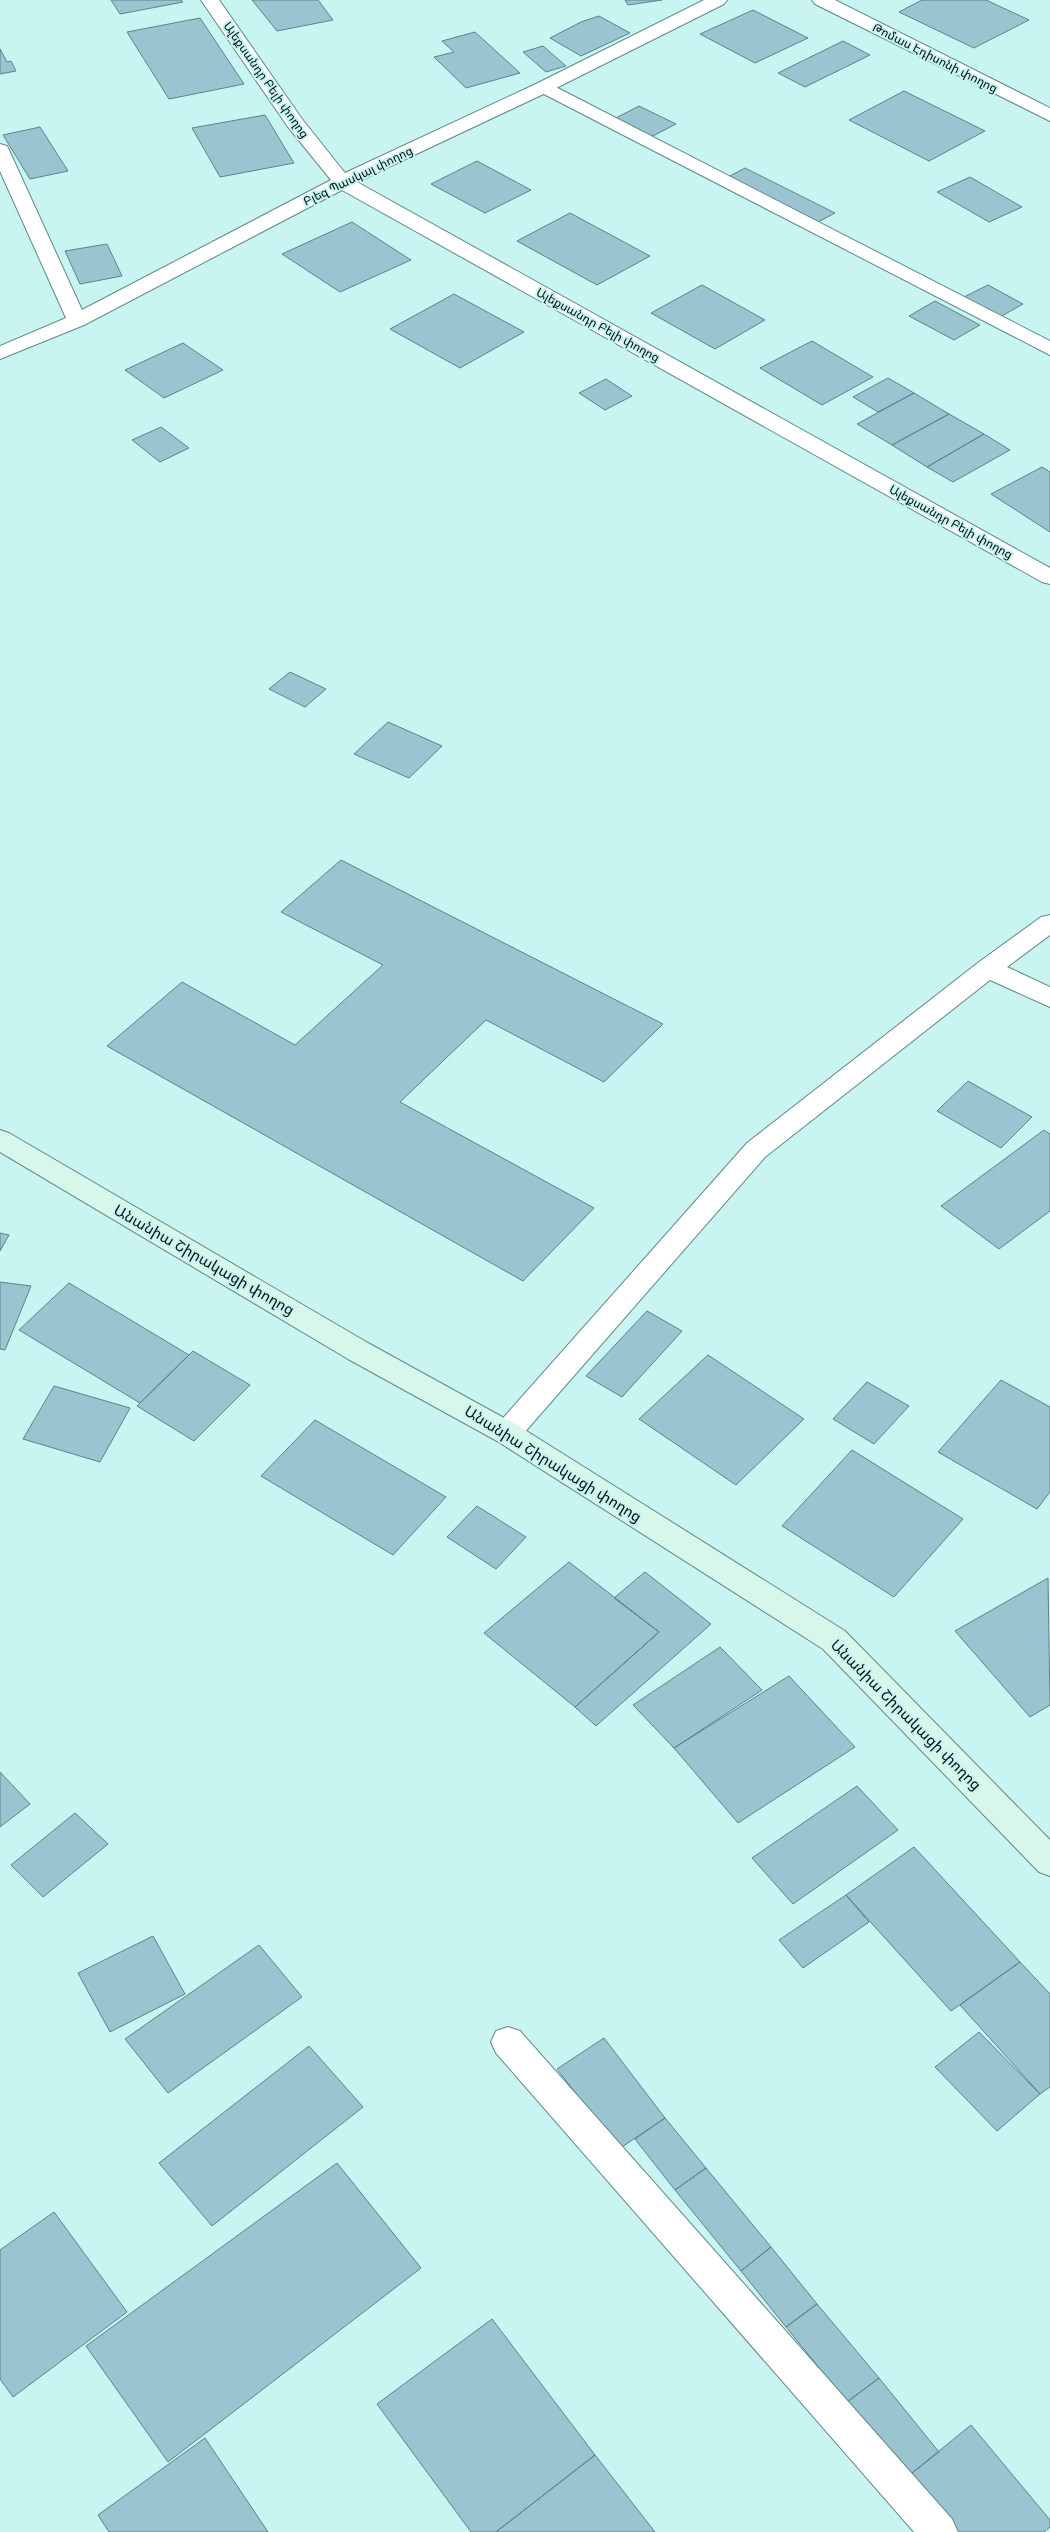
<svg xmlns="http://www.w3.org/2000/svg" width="1050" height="2532" font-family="'Archivo Narrow','Noto Sans Armenian',sans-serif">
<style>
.building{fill:#9ac5d0;stroke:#5c828c}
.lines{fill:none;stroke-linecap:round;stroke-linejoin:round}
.service-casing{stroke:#608986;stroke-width:2}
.minor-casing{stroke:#608986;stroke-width:2}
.secondary-casing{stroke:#608986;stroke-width:2}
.service{fill:#fff;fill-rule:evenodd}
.minor{fill:#fff;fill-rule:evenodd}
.secondary{fill:#d7f7ea;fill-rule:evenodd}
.labels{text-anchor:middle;stroke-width:4;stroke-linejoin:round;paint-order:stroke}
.far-street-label{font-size:12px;fill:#02100f;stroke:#c8f4f1}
.street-label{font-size:15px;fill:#02100f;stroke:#c8f4f1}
</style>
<rect width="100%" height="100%" fill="#c8f4f1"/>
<path class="building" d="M111,0H181L183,2L120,14Z
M252,0H318L333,20L277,31Z
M625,0H662L628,5Z
M922,0H986L1029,20L974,48L899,12Z
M753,10L808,38L755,63L700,34Z
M599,16L630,33L581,56L550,38L581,22Z
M200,18L244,84L169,99L127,32Z
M475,32L520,73L466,88L434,57L454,52L442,41Z
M843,41L870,55L805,87L778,73Z
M543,46L566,66L546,72L523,52Z
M0,49L7,62L11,61L16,71L0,74Z
M904,91L985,131L929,161L849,120Z
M639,106L676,124L649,138L612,120Z
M265,115L294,163L220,177L192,128Z
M40,127L68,171L30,179L3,135Z
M477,161L531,190L485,213L431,184Z
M745,168L835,213L818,222L728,177Z
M970,177L1022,207L989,222L937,192Z
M570,213L650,256L597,285L517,241Z
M352,222L411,260L340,292L282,254Z
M107,244L122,276L80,284L65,251Z
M702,285L765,320L715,349L651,313Z
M988,285L1023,304L1000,317L964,297Z
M454,294L524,332L460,368L390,329Z
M935,301L980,325L954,340L909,316Z
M812,341L873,377L822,405L760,368Z
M183,343L223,370L164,398L125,370Z
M888,378L914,393L878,412L853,397Z
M606,379L632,396L605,410L579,393Z
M914,393L949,414L892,445L857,424Z
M949,414L984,434L927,467L892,445Z
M161,427L189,448L160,462L132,440Z
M984,434L1010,450L953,482L927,467Z
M1042,467L1050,472V532L991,494Z
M290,672L326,689L305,707L269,689Z
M388,722L442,746L409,778L354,754Z
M341,860L663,1024L604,1082L486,1020L400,1102L594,1208L523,1281L107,1046L182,982L295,1045L383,965L281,912Z
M968,1081L1032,1117L1001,1148L937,1111Z
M1044,1130L1050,1134V1211L999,1249L941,1206Z
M0,1233L9,1235L0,1251Z
M0,1282L31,1286L5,1350L0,1349Z
M69,1283L189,1355L140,1403L19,1330Z
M647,1311L682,1331L622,1397L586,1376Z
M193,1351L250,1385L194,1441L137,1406Z
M708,1355L804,1419L736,1485L639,1419Z
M1001,1380L1050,1407V1492L1037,1509L938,1452Z
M867,1382L909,1406L874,1444L833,1419Z
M54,1386L130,1408L100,1462L23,1439Z
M315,1420L446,1497L393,1555L261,1476Z
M852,1450L963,1519L894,1597L782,1526Z
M477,1506L526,1537L496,1569L447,1537Z
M569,1562L659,1632L575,1707L484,1633Z
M645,1572L711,1624L596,1726L575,1707L659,1632L614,1598Z
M1048,1578L1050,1705L1030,1717L955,1631Z
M720,1647L762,1690L674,1748L633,1705Z
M789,1676L855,1747L738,1823L674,1748Z
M0,1772L30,1804L0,1827Z
M857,1786L898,1830L793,1904L752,1858Z
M75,1813L108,1844L43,1897L11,1865Z
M914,1847L1020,1962L951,2011L846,1895Z
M846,1895L869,1922L803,1968L779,1940Z
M153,1936L185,1994L110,2032L78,1973Z
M259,1945L302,1997L168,2093L125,2039Z
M1020,1962L1050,1994V2087L1040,2094L960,2005Z
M979,2032L1040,2094L997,2131L935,2067Z
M604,2038L665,2118L619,2149L557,2069Z
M309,2046L363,2107L212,2226L159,2163Z
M665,2118L706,2168L675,2190L635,2139Z
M337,2163L421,2268L168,2462L86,2346Z
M706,2168L771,2247L741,2271L675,2190Z
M54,2212L127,2312L13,2397L0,2379V2250Z
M771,2247L817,2304L786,2327L741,2271Z
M817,2304L879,2378L847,2402L786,2327Z
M492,2319L595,2455L496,2532H471L377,2404Z
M879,2378L939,2452L907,2477L847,2402Z
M971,2425L1050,2520V2527L1044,2532H952L907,2477Z
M205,2438L268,2532H109L98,2515Z
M595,2455L655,2532H496Z"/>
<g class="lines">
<defs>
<path id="service" d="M544,81L1050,341V355L538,91L535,87L538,83Z
M508,2027L520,2031L952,2519L958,2532H914L496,2053L491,2042L496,2031Z"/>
<path id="minor" d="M201,0H219L302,119L345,173L538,83L704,0H727L724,4L550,91L357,182L1050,568V584L1042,582L342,190L84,325L0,359V346L66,318L0,171V144L7,146L9,150L82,310L331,180L288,127Z
M812,0H835L1050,108V121L815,4Z
M1050,915V935L1007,967L1050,987V1007L990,980L765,1157L517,1441L507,1444L497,1441L493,1433L497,1425L747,1143L979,962L1041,917Z"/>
<path id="secondary" d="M0,1130L9,1133L368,1343L517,1425L845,1631L1050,1840V1876L1039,1872L823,1649L497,1441L348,1359L0,1152Z"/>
</defs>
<use href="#service" class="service-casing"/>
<use href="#minor" class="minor-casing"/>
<use href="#secondary" class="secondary-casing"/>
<use href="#service" class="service"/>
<use href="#minor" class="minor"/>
<use href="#secondary" class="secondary"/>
</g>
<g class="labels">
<g class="far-street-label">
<text transform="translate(935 58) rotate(27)" y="4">Թոմաս Էդիսոնի փողոց</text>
<text transform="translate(266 80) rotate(55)" y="4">Ալեքսանդր Բելի փողոց</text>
<text transform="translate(358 176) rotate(-26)" y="4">Բլեզ Պասկալ փողոց</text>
<text transform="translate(598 325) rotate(29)" y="4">Ալեքսանդր Բելի փողոց</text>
<text transform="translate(951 522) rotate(29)" y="4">Ալեքսանդր Բելի փողոց</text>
</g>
<g class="street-label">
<text transform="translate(204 1260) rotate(30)" y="5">Անանիա Շիրակացի փողոց</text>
<text transform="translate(553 1464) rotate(32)" y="5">Անանիա Շիրակացի փողոց</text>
<text transform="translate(906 1715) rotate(45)" y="5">Անանիա Շիրակացի փողոց</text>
</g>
</g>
</svg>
